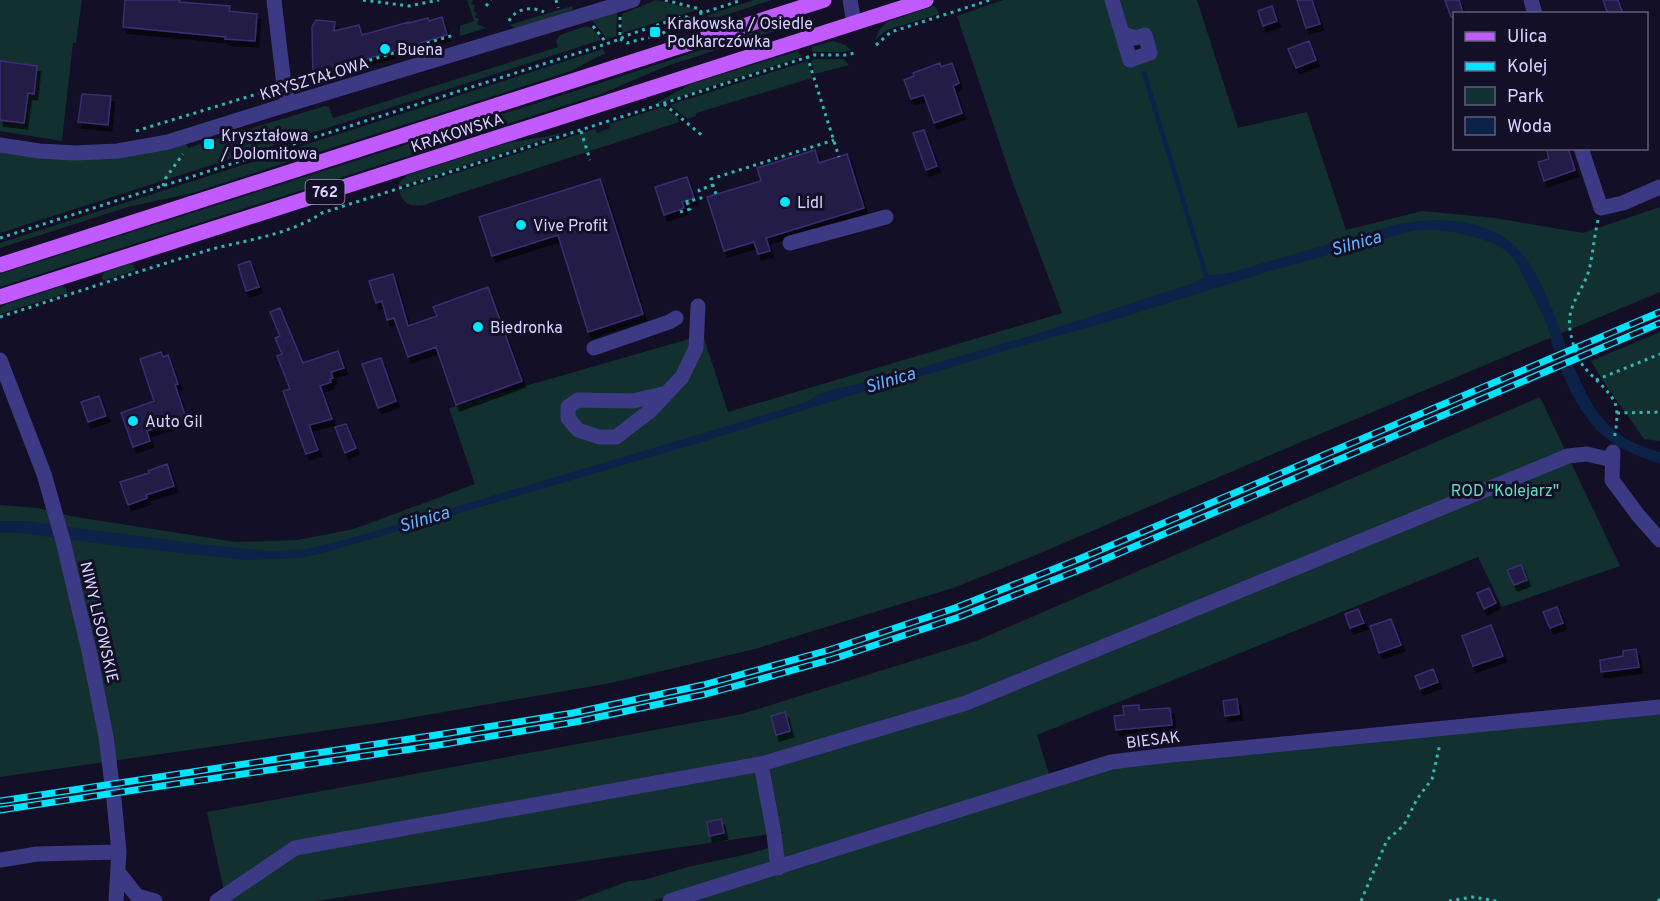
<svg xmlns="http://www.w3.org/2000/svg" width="1660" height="901" font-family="Overpass,sans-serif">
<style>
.green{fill:#12302f}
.water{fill:#0c2248}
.pier{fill:#130f26}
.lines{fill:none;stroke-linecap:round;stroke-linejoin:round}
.stream{stroke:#0c2248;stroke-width:4.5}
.building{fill:#241b47;stroke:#3b2d73;stroke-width:1.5;filter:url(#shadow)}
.path{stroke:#2fb8b0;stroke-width:3;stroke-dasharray:3 4.5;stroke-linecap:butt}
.minor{stroke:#3d3a85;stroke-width:15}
.major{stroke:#c25bff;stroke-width:15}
.rail-casing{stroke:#00e5ff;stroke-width:7}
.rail{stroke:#130f26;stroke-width:4.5;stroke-dasharray:14;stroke-linecap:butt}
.poi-dot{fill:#00e5ff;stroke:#130f26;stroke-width:2}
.labels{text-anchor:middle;stroke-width:6;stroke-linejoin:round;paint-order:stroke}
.shield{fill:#130f26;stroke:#9e99be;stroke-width:1.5}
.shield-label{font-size:15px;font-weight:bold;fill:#d9d4ff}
.poi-label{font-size:16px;fill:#d9d4ff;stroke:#130f26;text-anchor:start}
.street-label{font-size:16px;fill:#d9d4ff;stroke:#130f26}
.park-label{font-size:16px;fill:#5fe0c0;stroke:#130f26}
.water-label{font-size:18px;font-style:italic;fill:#62b6ff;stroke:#130f26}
</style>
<defs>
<filter id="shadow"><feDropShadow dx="3.5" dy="6" stdDeviation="0" flood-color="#0009"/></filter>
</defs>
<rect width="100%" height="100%" fill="#130f26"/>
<path class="green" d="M0,0H82L76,43H73L62,141L0,131Z
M467,0H473L471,4L475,6L473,11L477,13L475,17L479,19L477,24L486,28L460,36V26L474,21Z
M656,0L697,10L622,33V14Z
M754,0H772L710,20L708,15Z
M1003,0H1109L1128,65L1155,57L1128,31L1116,0H1197L1238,128L1307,112L1346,230L1422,211L1495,218L1583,233L1660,207V292L1320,434L1038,554L953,588L755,649L611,683L386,722L0,777V505L38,508L70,516L236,542L297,540L354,529L475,484L449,408L703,335L728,412L1062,313L1014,186L957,16Z
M572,6L573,10L515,28L509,25Z
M934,6L937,9L939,14L887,30L875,40L879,30L887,22Z
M617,12L616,36L607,39L592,20Z
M788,21L790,26L664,67L601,94L0,287V274L628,74Z
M586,26L592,28L601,40L0,233V151C62,164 126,162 186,143L188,148L200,144L204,149L214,146L213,140L325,106L329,107L333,118L558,47L556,41L560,35Z
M833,41L845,45L851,50L843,52H813L811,47Z
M603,49L605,54L595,58L571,71L192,193L128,207L0,248V243Z
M798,51L801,57L651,106L691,84Z
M816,59H843L849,65L815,74L811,60Z
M807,61L812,78L696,113V116L688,119L670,105Z
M663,107L677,117L679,122L424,205C410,207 403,204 399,191L595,129L597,133L610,128L609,124Z
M561,133V134L398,187L399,183L408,175L511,142L544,137Z
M129,264L133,265L136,270L103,281L102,277L104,272Z
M62,286L66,288L67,293L0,314V308L4,305Z
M1660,332V441L1644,439L1603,381L1591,361Z
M1540,397L1620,566L1502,607L1478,557L1037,735L1050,777L1112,767L1660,714V901H688L796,858L652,901H575L629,881L644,880L688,867L748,854L775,846L774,839L784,832L315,901H226L207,812L742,714L976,641Z"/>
<path class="water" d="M1438,220C1462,221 1493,226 1512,243C1546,273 1560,337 1579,378C1589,401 1601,422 1622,436C1634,444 1647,448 1660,452V464C1637,456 1613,447 1596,429C1576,407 1562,376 1553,348C1551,342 1551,336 1549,330C1544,316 1536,302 1529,288C1523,276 1518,263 1508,253C1497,242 1481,239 1466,235C1447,230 1432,229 1412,231L1267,272L1104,323L1013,348L940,371L881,386L705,441L323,553L300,558L247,560L134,548L20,533H0V521H25L207,545L269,551L303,550L348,539L794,406L808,401L819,394L835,389L882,379L1033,335L1194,283L1209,275L1229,273L1398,224L1419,221Z"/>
<path class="pier" d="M1568,345L1576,364L1559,371L1551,353Z"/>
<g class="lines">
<path class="stream" d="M1144,73L1208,282"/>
</g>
<path class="building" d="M125,0H180L179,2L230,6L229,11L257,14L255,41L225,39L226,37L123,27Z
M1297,0H1312L1320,24L1306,28Z
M1445,0H1459L1463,13L1455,14V16L1451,17Z
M1603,0H1618L1623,14H1608Z
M1272,6L1277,21L1263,26L1258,11Z
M442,17L447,35L353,63L354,66L313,78L312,27L316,20L335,22L334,31L359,25L362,35L409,22V23L428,18L429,21Z
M1309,41L1316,60L1296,68L1288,49Z
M0,61L37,66L34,94L28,93L24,123L0,120Z
M940,63L941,67L952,63L959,83L953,86L962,113L934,123L924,95L911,99L904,80L914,76L913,73Z
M82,94L111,96L108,125L78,122Z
M924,130L937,166L926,170L913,133Z
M1546,148H1568L1575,170L1544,181L1538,162L1549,159Z
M815,150L819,163L847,154L864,208L766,238L770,251L758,254L754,242L724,251L707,197L761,181L757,168Z
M687,177L694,198L682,202L684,208L664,215L655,187Z
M600,179L643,314L588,332L558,235L492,256L479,217Z
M250,261L259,287L246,291L238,265Z
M393,274L408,326L437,316L433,307L488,287L522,381L456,405L436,347L408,357L394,318L387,320L382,301L376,303L369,281Z
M280,308L303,363L338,351L344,368L331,372L333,378L330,379L331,382L320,386L332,419L309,425L318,450L306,454L283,391L290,389L277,356L282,354L275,338L280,336L270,312Z
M161,352L163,357L168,355L178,384L175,385L186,418L147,431L150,441L133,447L121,413L154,401L140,359Z
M381,358L396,401L378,408L362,364Z
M99,396L106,416L88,422L81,402Z
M346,424L356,448L345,453L335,427Z
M167,464L174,486L146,495L147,498L128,505L120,482L149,473L148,471Z
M1521,565L1527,580L1514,585L1507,570Z
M1489,588L1496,603L1484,609L1477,593Z
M1557,607L1563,623L1550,628L1543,612Z
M1358,609L1364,623L1350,628L1345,614Z
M1391,619L1401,645L1379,653L1370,626Z
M1491,625L1503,656L1473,666L1462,636Z
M1636,649L1639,667L1601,672L1600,660L1623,656V651Z
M1433,669L1438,682L1420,689L1415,676Z
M1237,699L1239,714L1225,716L1223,701Z
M1139,705V710L1170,708L1172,725L1116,730L1114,716L1124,715L1123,706Z
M785,712L790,731L776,735L771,716Z
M721,819L724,833L709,836L707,822Z"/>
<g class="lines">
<path class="path" d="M363,0L409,6L439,0
M556,0L558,8
M665,0L700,9L702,14
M486,6L491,0
M620,17V39
M509,21C516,8 531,6 544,12
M593,26L604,40L606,44
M620,39L627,43L662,34L667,30L684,25L690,17
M876,45L891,32L990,0
M807,56L839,157
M356,67L364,62L454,35
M664,104L704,137
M136,131L270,90
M581,131L590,160
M163,186L165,179L183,154
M716,194L711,179L834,140
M687,200V202L701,198L699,190L713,185
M680,212L690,209L687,202
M1598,220C1594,237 1593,254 1589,270C1582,294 1564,307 1571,335C1573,345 1578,361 1585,368C1594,379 1609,390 1615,403C1619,414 1616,428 1614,440
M0,238L606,44L620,39L625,36L681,17H690L742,0
M0,317C68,295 136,272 205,251C244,240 287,236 322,213L814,55H847L854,53
M1596,380L1660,354
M1617,413L1660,412
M1361,901L1387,840L1404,825L1417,799L1432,779L1440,744
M1449,901L1472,897L1497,901
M1658,901L1660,899"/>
<path class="minor" d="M274,0L284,85L289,104
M850,0L854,23
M1112,0L1130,60L1150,53L1145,35L1136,38L1122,34
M1531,0L1535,14
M0,145L39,151L75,153L118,151L168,142L289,104L633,0
M1581,148L1601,208L1623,203L1660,187
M790,243L886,217
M594,348L669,322L676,318
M0,360L44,474L63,541L89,651L106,737L114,800L119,852L116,901
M667,393L633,401L578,400L568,407V418L578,430L599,437H616L650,411L682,377L696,348L698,306
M1613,452L1612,480L1638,515L1660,540
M761,764L966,703L1568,456L1587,454L1612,460
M0,860L37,854L119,852
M118,872L141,901
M137,896L155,901
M217,901L295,848L761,764L774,834L778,868
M670,901L1111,762L1161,756L1660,707"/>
<path class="major" d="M0,265L824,0
M0,297L926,0"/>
<defs>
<path id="rail" d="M0,801L443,734L573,713L703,685L829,650L955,608L1079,559L1660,312
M0,810L445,744L575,722L706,694L833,659L959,617L1084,568L1660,323"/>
</defs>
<use href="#rail" class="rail-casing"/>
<use href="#rail" class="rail"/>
</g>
<g class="poi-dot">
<rect x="649" y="26" width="12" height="12" rx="3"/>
<circle cx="385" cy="49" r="6"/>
<rect x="203" y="138" width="12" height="12" rx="3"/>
<circle cx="785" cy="202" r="6"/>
<circle cx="521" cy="225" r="6"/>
<circle cx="478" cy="327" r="6"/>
<circle cx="133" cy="421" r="6"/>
</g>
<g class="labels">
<rect class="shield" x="305.5" y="180" width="39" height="24" rx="4.5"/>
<g class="shield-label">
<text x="325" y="197">762</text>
</g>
<g class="poi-label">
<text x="667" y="29">Krakowska / Osiedle<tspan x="667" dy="18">Podkarczówka</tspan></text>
<text x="397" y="55">Buena</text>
<text x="221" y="141">Kryształowa<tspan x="221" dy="18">/ Dolomitowa</tspan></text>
<text x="797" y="208">Lidl</text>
<text x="533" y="231">Vive Profit</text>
<text x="490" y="333">Biedronka</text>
<text x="145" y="427">Auto Gil</text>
</g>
<g class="street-label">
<text transform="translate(314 78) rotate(-17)" y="6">KRYSZTAŁOWA</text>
<text transform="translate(457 132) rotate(-18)" y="6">KRAKOWSKA</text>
<text transform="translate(100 622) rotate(77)" y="6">NIWY LISOWSKIE</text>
<text transform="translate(1153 739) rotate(-7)" y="6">BIESAK</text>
</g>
<g class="park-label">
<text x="1505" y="496">ROD "Kolejarz"</text>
</g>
<g class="water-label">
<text transform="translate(1356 243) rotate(-16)" y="6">Silnica</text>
<text transform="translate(890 380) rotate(-17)" y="6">Silnica</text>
<text transform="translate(424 519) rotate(-17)" y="6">Silnica</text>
</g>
</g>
<rect x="1453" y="12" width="195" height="138" fill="#130f26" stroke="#625e7d" stroke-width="1.5"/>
<rect x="1465" y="32" width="30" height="9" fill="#c25bff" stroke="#625e7d" stroke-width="1.5"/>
<text x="1507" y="42" font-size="18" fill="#d9d4ff">Ulica</text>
<rect x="1465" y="62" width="30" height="9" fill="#00e5ff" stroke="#625e7d" stroke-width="1.5"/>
<text x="1507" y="72" font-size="18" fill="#d9d4ff">Kolej</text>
<rect x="1465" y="87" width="30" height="18" fill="#12302f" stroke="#625e7d" stroke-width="1.5"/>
<text x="1507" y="102" font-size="18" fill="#d9d4ff">Park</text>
<rect x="1465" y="117" width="30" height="18" fill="#0c2248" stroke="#625e7d" stroke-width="1.5"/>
<text x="1507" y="132" font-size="18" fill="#d9d4ff">Woda</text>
</svg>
